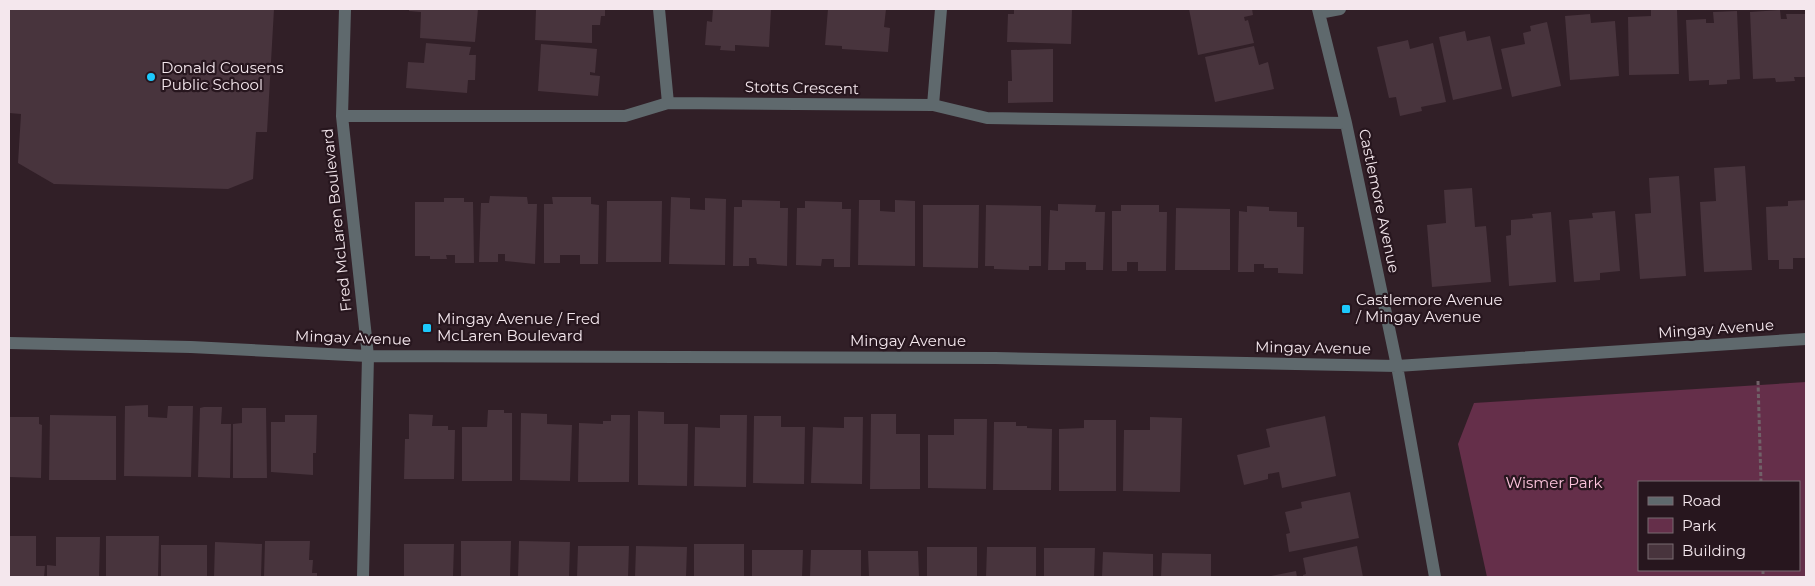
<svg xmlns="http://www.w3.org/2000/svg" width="1815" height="586" font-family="Montserrat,sans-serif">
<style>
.green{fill:#652f4a;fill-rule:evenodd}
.building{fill:#48343d}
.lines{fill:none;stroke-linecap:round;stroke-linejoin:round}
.path{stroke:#716168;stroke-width:3;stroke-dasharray:4 2.5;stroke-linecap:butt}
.minor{stroke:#5f696d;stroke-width:12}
.poi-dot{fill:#1cc9fc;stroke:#27161e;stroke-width:2}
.labels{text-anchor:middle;stroke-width:4.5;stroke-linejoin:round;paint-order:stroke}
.poi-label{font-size:15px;fill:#f4e7ed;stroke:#27161e;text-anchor:start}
.street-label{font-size:15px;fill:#f4e7ed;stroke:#27161e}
.park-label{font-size:15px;fill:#fdc4dd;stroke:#27161e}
</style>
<rect width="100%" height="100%" fill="#311f27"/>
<path class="green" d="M1806,382V577H1487L1458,444L1474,403ZM1639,482H1799V570H1639Z"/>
<path class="building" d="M9,9H274L267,132H256L253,179L228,189L54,184L18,163L21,114L9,113Z
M409,9H478L475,42L420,38L421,12L409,11Z
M536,9H605V16H601L600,25H592V43L535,40Z
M713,9H771L769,47L735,45V51L720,50L721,46L705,45L707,21L712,22Z
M828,9H886L884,27L890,28L888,52L842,49V46L825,45Z
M1014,9H1072L1071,44L1007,42L1008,14H1014Z
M1189,9H1252L1253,15L1244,17L1245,21L1248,20L1254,43L1198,55Z
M1651,9H1677L1679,74L1629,75L1628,17L1651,16Z
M1780,10L1781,19H1787L1786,14H1806V77H1794L1795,81L1776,82L1775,78L1753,79L1750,12Z
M1737,11L1740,79L1727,80V84L1709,85V80L1689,81L1686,20L1706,19V23H1714L1713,12Z
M1590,14L1591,23L1615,21L1619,76L1570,80L1565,16Z
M1547,22L1561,86L1512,97L1501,49L1525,44L1523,33L1531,31L1530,26Z
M1465,31L1467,41L1490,36L1502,89L1453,100L1439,37Z
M1408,40L1410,49L1433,43L1446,102L1421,107L1422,111L1400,116L1396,97L1389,98L1377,47Z
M426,43L471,47L469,55H476L475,80H468L467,93L406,88L408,62L424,63Z
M541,44L597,49L595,73L590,72V75L600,76L598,96L538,91Z
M1254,46L1259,65L1268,62L1274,89L1215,102L1205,57Z
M1053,49V102L1008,103V81H1012L1011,50Z
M1745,166L1752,270L1704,272L1700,202L1716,201L1714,168Z
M1679,176L1686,276L1640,279L1635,214L1651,213L1649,178Z
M1472,188L1475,227L1486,226L1491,282L1432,287L1427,225L1446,223L1444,190Z
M490,196L527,197L528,204H537L535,264L505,261V254H498V262H479L481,203H489Z
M552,197H591V204L599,205L598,264H580V255H560V263H544V204H553Z
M671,197L690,198V209L705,210V198L726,199L725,265L669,264Z
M444,198H464V202H473L474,263H455V255H446L447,259H430V256H415V202H444Z
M742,200L780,201V208H788L787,266L757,264L756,258H749V266H733L734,207H742Z
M859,200H880V211L895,212V200L915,201V266L858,265Z
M1806,200V258H1793V269H1779V260H1768L1766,207L1788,206V201Z
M607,201H662L661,262H606Z
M805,201L842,202V209H851L850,267H834V259H822L821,266L796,265L797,208H805Z
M1058,204L1096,205L1095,212H1105L1103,270H1086V262H1065V270H1048L1050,210L1058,211Z
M923,205H979L978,268L923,267Z
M986,205L1041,206V266H1029V270L994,269V266H985Z
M1121,205H1159V212H1167L1166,271H1138V262H1127V271H1112V211H1121Z
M1247,206L1269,207V211L1297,212V227H1304L1303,274L1278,273V268H1264V264H1254V272H1238L1239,211L1247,212Z
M1176,208L1230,209V270H1175Z
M1615,211L1620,271L1600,273V280L1574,282L1569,220L1593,218L1592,213Z
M1551,212L1556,282L1509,286L1506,236L1511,235V220L1533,218L1532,214Z
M148,405V417L167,418L168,406H193L191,477L124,476L125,406Z
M204,407H222L221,424H231L230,478L198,477L200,408Z
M242,408H266L267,478H233V424L242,423Z
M488,410H504V413H512V481H462V427H487Z
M638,411L664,412V424H688L687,486L638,485Z
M521,413L547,414V424L572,425L570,481L520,480Z
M409,414L433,415L432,426H448V430H455L454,479H404L405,439H409Z
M871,414H896V434H920V489H870Z
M50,415L116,416V480H49Z
M285,415H317L316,453H313V475L271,472V422H285Z
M611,415H630L629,482H578L579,423L603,424V421H611Z
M720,415H747L746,487L694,486L695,427L720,428Z
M754,416H781V427H805L804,484L753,483Z
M1325,416L1336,476L1282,488L1279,472L1268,474V479L1244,485L1237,455L1270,447L1266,429Z
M9,417H39V424L42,425L41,478L9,477Z
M844,417H863L862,484L811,483L813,427L844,428Z
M1150,417L1182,418L1180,492L1123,491L1124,430H1150Z
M954,419H987L986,489L928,488V435H954Z
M1084,420H1116V491H1059V429L1084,428Z
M994,422H1016V426H1027V428L1052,429L1051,490H993Z
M1350,492L1359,538L1289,552L1286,534L1290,533L1285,512L1302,508L1301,502Z
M9,536H36V566H45L44,577H9Z
M106,536H159L158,577H106Z
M56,537H100L99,577H47V565L56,566Z
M265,541H310L309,560H313L312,573H317V577H264Z
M461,541H511L510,577H461Z
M519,541L570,542L569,577H518Z
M215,542L262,544L261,577H214Z
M404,544H454L453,577H404Z
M694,544H744V577H694Z
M161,545H207V577H161Z
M578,546H629L628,577H577Z
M636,546L687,547L686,577H635Z
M1357,546L1363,577H1303V575L1306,574L1303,558Z
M927,547H977V577H927Z
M987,547H1036V577H986Z
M1044,548H1095L1094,577H1044Z
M752,550H803L802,577H752Z
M811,550H861V577H810Z
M868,551H918L919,577H869Z
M1103,552L1153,554V577H1102Z
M1162,553L1211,554V577H1161Z
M1296,571L1297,577H1271V576Z"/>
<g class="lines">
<path class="path" d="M1758,381L1761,482
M1763,570V577"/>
<path class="minor" d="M345,9L342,116L368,356L363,577
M659,9L668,103
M1318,9L1346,123L1397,366L1435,577
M1319,13L1340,9
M933,105L941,9
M342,116H625L668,103L933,105L987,118L1346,123
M9,343L191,347L368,356L995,358L1397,366L1806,339"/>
</g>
<g class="poi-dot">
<circle cx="151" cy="77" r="5"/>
<rect x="1341" y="304" width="10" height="10" rx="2.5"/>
<rect x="422" y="323" width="10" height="10" rx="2.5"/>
</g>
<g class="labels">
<g class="poi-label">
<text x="161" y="73">Donald Cousens<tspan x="161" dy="17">Public School</tspan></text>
<text x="1356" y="305">Castlemore Avenue<tspan x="1356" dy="17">/ Mingay Avenue</tspan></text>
<text x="437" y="324">Mingay Avenue / Fred<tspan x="437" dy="17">McLaren Boulevard</tspan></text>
</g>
<g class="street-label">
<text transform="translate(802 88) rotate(1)" y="5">Stotts Crescent</text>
<text transform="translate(1379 201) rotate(78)" y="5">Castlemore Avenue</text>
<text transform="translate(337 220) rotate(-96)" y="5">Fred McLaren Boulevard</text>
<text transform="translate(1716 329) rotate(-4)" y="5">Mingay Avenue</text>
<text transform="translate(353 338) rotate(2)" y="5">Mingay Avenue</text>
<text x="908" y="346">Mingay Avenue</text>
<text transform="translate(1313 348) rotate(1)" y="5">Mingay Avenue</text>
</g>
<g class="park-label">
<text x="1554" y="488">Wismer Park</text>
</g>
</g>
<rect width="1815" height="586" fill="none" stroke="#f4e7ed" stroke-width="20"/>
<rect x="1638" y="481" width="162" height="90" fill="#27161e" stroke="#796a71"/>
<rect x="1648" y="497" width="25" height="8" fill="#5f696d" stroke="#796a71"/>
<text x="1682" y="506" font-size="15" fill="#f4e7ed">Road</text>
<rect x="1648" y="518" width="25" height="15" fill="#652f4a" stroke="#796a71"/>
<text x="1682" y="531" font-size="15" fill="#f4e7ed">Park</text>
<rect x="1648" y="544" width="25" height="15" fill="#48343d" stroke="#796a71"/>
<text x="1682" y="556" font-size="15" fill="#f4e7ed">Building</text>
</svg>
